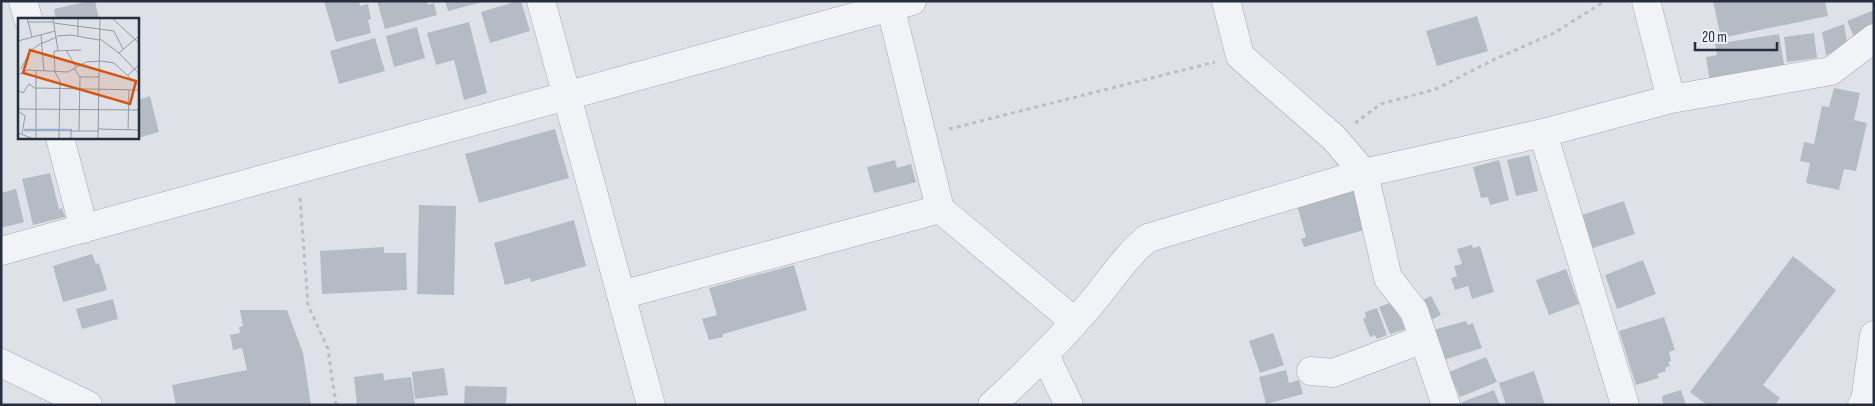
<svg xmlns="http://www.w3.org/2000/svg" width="1875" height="406" font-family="'Sofia Sans Condensed',sans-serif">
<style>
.building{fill:#b5bbc5}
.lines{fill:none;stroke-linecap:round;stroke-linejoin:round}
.minor-casing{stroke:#a3a9b2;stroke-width:29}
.path{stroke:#bcc0c6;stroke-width:3;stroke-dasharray:4 4;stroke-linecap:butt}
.minor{stroke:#f1f3f6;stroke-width:28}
.inset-river{fill:none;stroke:#97afca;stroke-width:2.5}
.inset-road{fill:none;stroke:#949aa4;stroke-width:1}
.view{fill:#d55511;fill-opacity:0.15;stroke:#d55511;stroke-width:2.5}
.inset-edge{fill:none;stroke:#262f3f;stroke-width:2.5}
</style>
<rect width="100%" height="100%" fill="#dee2e8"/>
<path class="building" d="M89,1H95L99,19H56L54,9Z
M324,1H359L360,6L368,4L371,19L368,20L371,33L336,42Z
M377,1H427L428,5L434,3L437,15L385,29Z
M445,1H483V2L448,11Z
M517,1H521L530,31L490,43L481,12Z
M1713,1H1825L1828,16L1721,38Z
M1874,10V27L1855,39L1847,21Z
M1477,16L1488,51L1437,66L1426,31Z
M469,22L487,93L464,100L454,60L436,65L427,33Z
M1844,24L1848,47L1826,55L1822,32Z
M417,27L425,58L394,67L386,36Z
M1814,33L1817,58L1787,62L1784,37Z
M1779,34L1785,70L1710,82L1706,57L1717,55L1715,44Z
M375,38L385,71L339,84L330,51Z
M1834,88L1860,93L1854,120L1867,123L1856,171L1844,169L1839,190L1806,183L1810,163L1800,161L1804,142L1814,144L1822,106L1829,107Z
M150,96L159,132L138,138V100Z
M555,129L569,178L479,203L465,154Z
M1529,155L1538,191L1516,196L1507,160Z
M895,160L897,168L911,164L916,182L874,193L867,167Z
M1499,160L1509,200L1490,205L1488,197L1481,198L1473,167Z
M50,173L59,209L62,208L65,217L33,225L22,179Z
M16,189L24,222L1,228V193Z
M1354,189L1371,228L1304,247L1301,239L1306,237L1297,205Z
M1624,201L1635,234L1590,249L1579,216Z
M419,205L456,206L454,295L417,294Z
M574,220L586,266L531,282L530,278L505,285L494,243Z
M1472,245L1473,248L1480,246L1494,292L1472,299L1468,286L1455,290L1451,278L1457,276L1454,266L1462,264L1457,249Z
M384,247V253H406L407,290L322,294L320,251Z
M92,254L96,264L99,263L107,290L63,302L53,266Z
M1793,256L1836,290L1763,385L1780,398L1775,405H1707L1690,392Z
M1643,260L1656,294L1617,309L1605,275Z
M794,265L807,310L723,334V337L709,340L702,319L717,315L709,288Z
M1566,269L1579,304L1549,315L1536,280Z
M1431,296L1441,315L1429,321L1419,302Z
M113,299L118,319L82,329L76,309Z
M1392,302L1406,329L1390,334L1379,307Z
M1377,308L1387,335L1377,339L1375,335L1370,337L1363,319L1366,317L1365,312Z
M240,310H287L303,353L311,405H176L172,385L247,370L242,348L233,350L230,335L240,333L239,327L243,326Z
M1664,317L1675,350L1669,352L1671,361L1668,362L1670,366L1665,368L1666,371L1657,374L1659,378L1636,385L1619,331Z
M1466,321L1468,325L1473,323L1482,348L1443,360L1433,330Z
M1273,333L1284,365L1260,373L1249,341Z
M1486,357L1497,382L1460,397L1449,372Z
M444,368L448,395L415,399L412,372Z
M1286,370L1289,383L1299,380L1303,394L1266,404L1259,377Z
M1534,371L1545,405H1506L1499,383Z
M383,373L384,380L411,377L415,405H357L354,377Z
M465,386L507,387L506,405H464Z
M1494,390L1500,405H1463L1462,402Z
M1681,390L1686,405H1663L1662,396Z"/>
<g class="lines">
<defs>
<path id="minor" d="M23,1L28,19
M541,1L651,405
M889,1L940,209L1075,322
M1226,1L1240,56L1334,138L1364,173L1388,278L1414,311L1446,405
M1646,1L1671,99
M1543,133L1625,405
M60,138L84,229
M1,251L912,1
M621,295L940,209
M1045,355L1069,405
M1,363L88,405
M1311,371L1333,373L1423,339
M992,405C1026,374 1058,342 1089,306C1107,285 1127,254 1148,238L1364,173L1543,133L1671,99L1831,71L1874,38
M1862,405L1865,402L1874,335"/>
</defs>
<use href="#minor" class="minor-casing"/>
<path class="path" d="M1355,123L1381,104L1436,89L1491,61L1554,33L1605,1
M949,129L1215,62
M300,198L308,305L328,349L336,405"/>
<use href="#minor" class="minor"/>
</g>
<g transform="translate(18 18)">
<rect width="121" height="121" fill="#dee2e8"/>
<path class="inset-river" d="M6,112H54"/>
<path class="inset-road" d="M9,0L14,19M35,0L40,33M94,0L122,26M10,4H35M36,5L96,13L105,31M23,17L26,53M39,18L53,17L81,22M60,18V0M82,21L101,35L122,57M0,23L37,13M25,25L39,19M48,32L58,49M101,35L122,17M56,50L62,59L61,113M3,51L12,33L25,24M0,57L9,52L50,54L68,44L83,43L96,45L122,69M110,57L122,46M62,59H81M18,70L122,72M1,73L5,75L11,66L18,71M0,91L122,92M0,93L7,98L4,116M80,111L122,112M110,112L111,72M0,115L16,121M18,121V53M41,121L42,63L37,54L36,33L63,32M53,121V113H80M80,121L82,0"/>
<path class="view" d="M12,32L118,63L112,86L5,55Z"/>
<rect width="121" height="121" class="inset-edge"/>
</g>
<rect width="1875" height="406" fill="none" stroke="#262f3f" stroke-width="5"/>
<path d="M1695 42v8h82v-8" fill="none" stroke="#262f3f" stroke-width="2.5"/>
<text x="1702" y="42" font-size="15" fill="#262f3f" stroke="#edf1f6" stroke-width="4" paint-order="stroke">20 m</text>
</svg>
